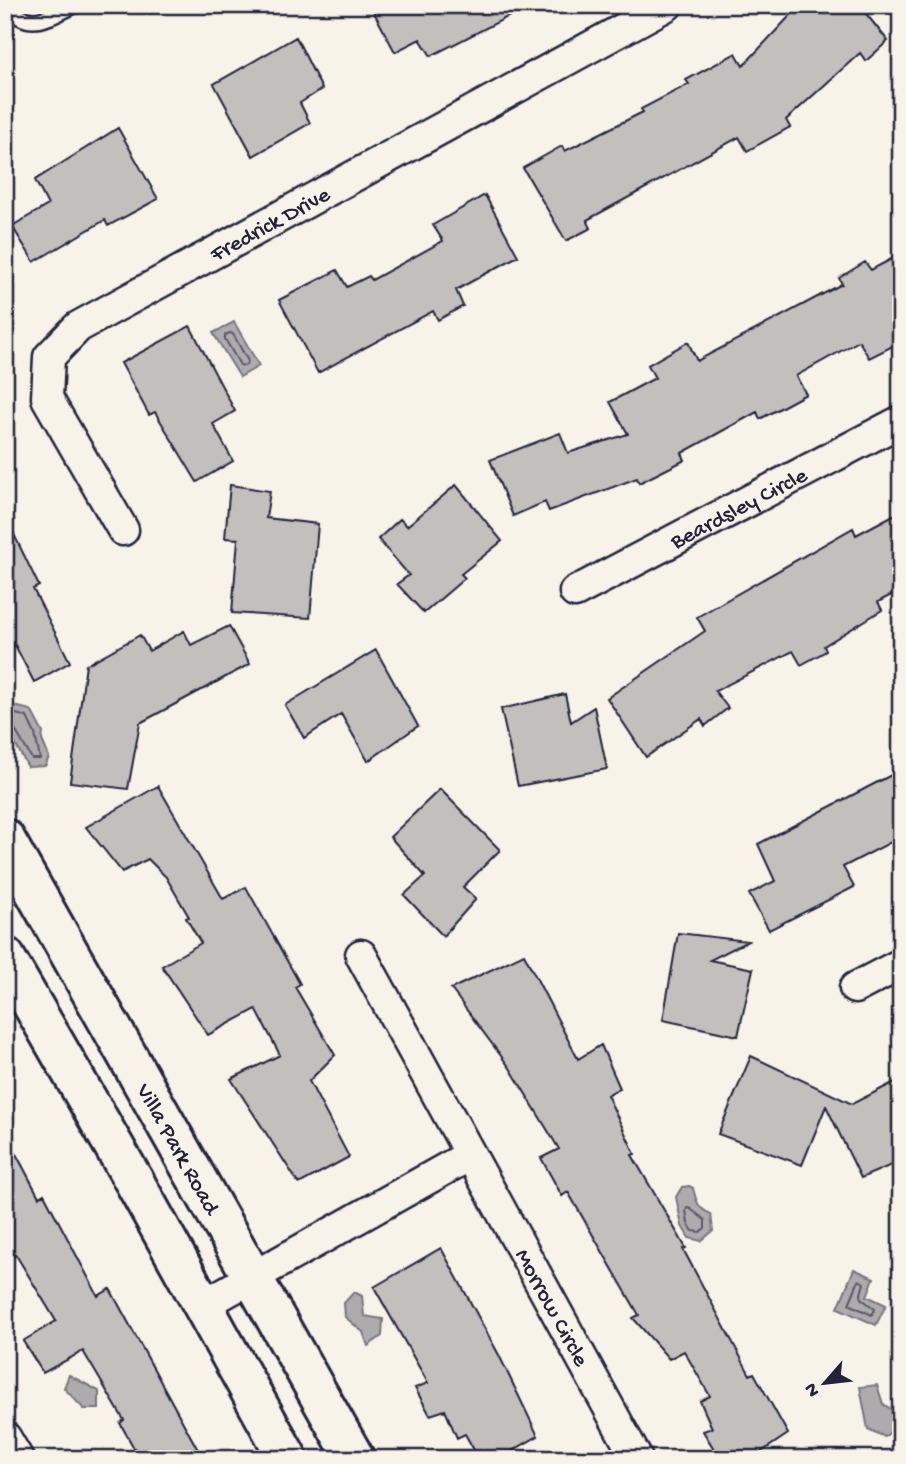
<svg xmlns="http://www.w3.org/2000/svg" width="906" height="1464" font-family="'Gochi Hand',sans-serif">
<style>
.water{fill:#aeabad;stroke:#76747f;stroke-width:2}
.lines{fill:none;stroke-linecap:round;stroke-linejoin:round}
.shore{stroke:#5a5969;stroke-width:2}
.building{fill:#c2bfbd;stroke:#22223b;stroke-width:2}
.service-casing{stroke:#22223b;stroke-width:19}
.minor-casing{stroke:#22223b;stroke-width:35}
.primary-casing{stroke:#22223b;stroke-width:44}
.service{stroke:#f7f3e8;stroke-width:14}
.minor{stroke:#f7f3e8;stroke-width:30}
.primary{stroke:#f7f3e8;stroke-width:38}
.labels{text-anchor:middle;stroke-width:6;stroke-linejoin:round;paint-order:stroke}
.street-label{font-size:23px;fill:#22223b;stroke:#f7f3e8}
</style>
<rect width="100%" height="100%" fill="#f7f3e8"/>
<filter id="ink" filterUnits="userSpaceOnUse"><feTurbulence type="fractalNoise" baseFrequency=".0143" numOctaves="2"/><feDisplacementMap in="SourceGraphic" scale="14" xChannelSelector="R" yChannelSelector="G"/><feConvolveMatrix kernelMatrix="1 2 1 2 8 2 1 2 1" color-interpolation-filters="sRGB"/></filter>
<g filter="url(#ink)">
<path class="water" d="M234,322L259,366L240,377L213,333Z
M14,706L31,710L43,733L42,740L49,757L45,766L28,767L5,726V712Z
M689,1186L693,1188C696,1201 698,1209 711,1214L713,1231L701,1241L689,1238L682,1226L676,1197L682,1187Z
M854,1269L874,1278L867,1296L886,1305L876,1325L838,1308Z
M354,1292L362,1296L364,1316L383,1319L382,1336L368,1346L363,1332L345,1317L344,1303Z
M69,1375L99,1391V1409H84L64,1388Z
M877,1385L883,1404L896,1412L898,1424L885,1437L868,1429L860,1387Z"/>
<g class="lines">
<path class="shore" d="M230,333L233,334L248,361L245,366L240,365L225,339V335Z
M5,717L7,719L16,714L27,717L35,734L40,759H32L14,728L7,722L5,724
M688,1207L705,1220V1228L700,1232L693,1231L688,1224L686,1210Z
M859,1280L864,1283L861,1294L862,1299L875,1309L872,1315L849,1304Z"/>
</g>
<path class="building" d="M370,5H531L431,56L420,39L395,52Z
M800,5H859L888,41L866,61L860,53L786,120L790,127L747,151L739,137L587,220L591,228L566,241L523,168L562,146L565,151L643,112L641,109L689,84L686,80L736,53L743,66Z
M296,37L322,89L300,103L310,123L253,156L214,84Z
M118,128L158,199L108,226L105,220L34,262L12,226L48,205L35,180Z
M485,195L518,256L456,290L463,306L438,320L433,311L318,373L279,300L337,270L347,287L369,276L372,280L443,241L433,225Z
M901,254V342L869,358L859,341L796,376L806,394L760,419L757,412L682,453L685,460L639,483L637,478L549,511L545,502L513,516L490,460L560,433L568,453L628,434L610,402L655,378L648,365L688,342L697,361L842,284L839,278L865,262L871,270Z
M190,326L235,411L213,424L233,461L197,482L155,412L149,415L121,363Z
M230,485L270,491L266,518L318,524L310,618L232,613L238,539L225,538Z
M456,485L502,541L461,574L465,578L424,613L397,584L409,575L378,539L400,519L407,526Z
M901,511V590L878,602L882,610L824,646L826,651L801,665L793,651L715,691L728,708L705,726L701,719L646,757L607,698L705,631L697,617L853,528L856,535Z
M5,516L39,586L33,589L70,662L34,682L15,645L5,650Z
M229,626L250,664L140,723L128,789L70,782L86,665L140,635L149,651L184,631L191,645Z
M376,650L418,726L368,761L341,714L304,738L285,705Z
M565,694L571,722L594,707L607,769L518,786L501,709Z
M901,770V837L843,867L854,887L769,930L749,894L775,881L758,844Z
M158,786L223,899L246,887L300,984L295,987L335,1055L309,1081L349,1157L299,1184L231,1079L280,1055L256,1009L208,1035L162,966L201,943L186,918L189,917L166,877L148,859L122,872L86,827Z
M440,789L500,850L463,887L476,899L443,936L404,895L425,876L390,837Z
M678,933L748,941L710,960L753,969L738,1036L663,1020Z
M524,954L578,1059L601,1045L620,1088L607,1095L635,1154L632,1155L686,1248L683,1249L750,1375L754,1373L788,1434L751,1459H720L703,1431L712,1428L700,1401L710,1396L684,1351L669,1359L633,1318L639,1315L568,1192L562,1196L541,1158L559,1149L510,1068L451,989Z
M751,1056L852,1104L901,1079V1161L861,1178L826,1106L802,1165L718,1134Z
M5,1133L39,1197L44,1194L98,1296L110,1289L203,1459H140L120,1423L124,1420L83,1351L43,1373L23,1341L56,1321L16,1255L5,1261Z
M441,1248L499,1355L538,1436L498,1459H479L465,1434L457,1438L445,1410L430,1415L415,1388L428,1383L374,1287Z"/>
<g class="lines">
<defs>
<path id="service" d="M5,5C31,33 47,17 76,5"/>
<g id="minor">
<path id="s1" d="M123,530L47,398L49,357L78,327L667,5"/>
<path id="s2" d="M575,592L901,421"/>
<path id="s3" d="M361,955L637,1459"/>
<path d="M855,988L901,964"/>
<path d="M203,1305L470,1155"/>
<path d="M5,1437L18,1459"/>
</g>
<g id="primary">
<path id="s4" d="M5,839L355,1459"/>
<path d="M5,957L134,1181L288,1459"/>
</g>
</defs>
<use href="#service" class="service-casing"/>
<use href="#minor" class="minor-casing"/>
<use href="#primary" class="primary-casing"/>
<use href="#service" class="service"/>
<use href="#minor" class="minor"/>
<use href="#primary" class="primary"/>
</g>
</g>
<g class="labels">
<g class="street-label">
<text dy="8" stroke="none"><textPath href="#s1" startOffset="453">Fredrick Drive</textPath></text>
<text dy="8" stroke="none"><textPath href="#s2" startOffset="184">Beardsley Circle</textPath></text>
<text dy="8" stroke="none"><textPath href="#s4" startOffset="355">Villa Park Road</textPath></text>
<text dy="8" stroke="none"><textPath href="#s3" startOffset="401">Morrow Circle</textPath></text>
</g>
</g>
<rect width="906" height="1464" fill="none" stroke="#f7f3e8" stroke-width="28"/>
<rect x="14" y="14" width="878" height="1436" fill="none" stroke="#22223b" stroke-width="2.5" filter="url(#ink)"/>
<g transform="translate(825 1383) rotate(242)" stroke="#f7f3e8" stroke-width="5" paint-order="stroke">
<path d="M0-5L12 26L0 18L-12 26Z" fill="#22223b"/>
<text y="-10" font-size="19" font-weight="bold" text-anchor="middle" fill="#22223b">N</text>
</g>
</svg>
